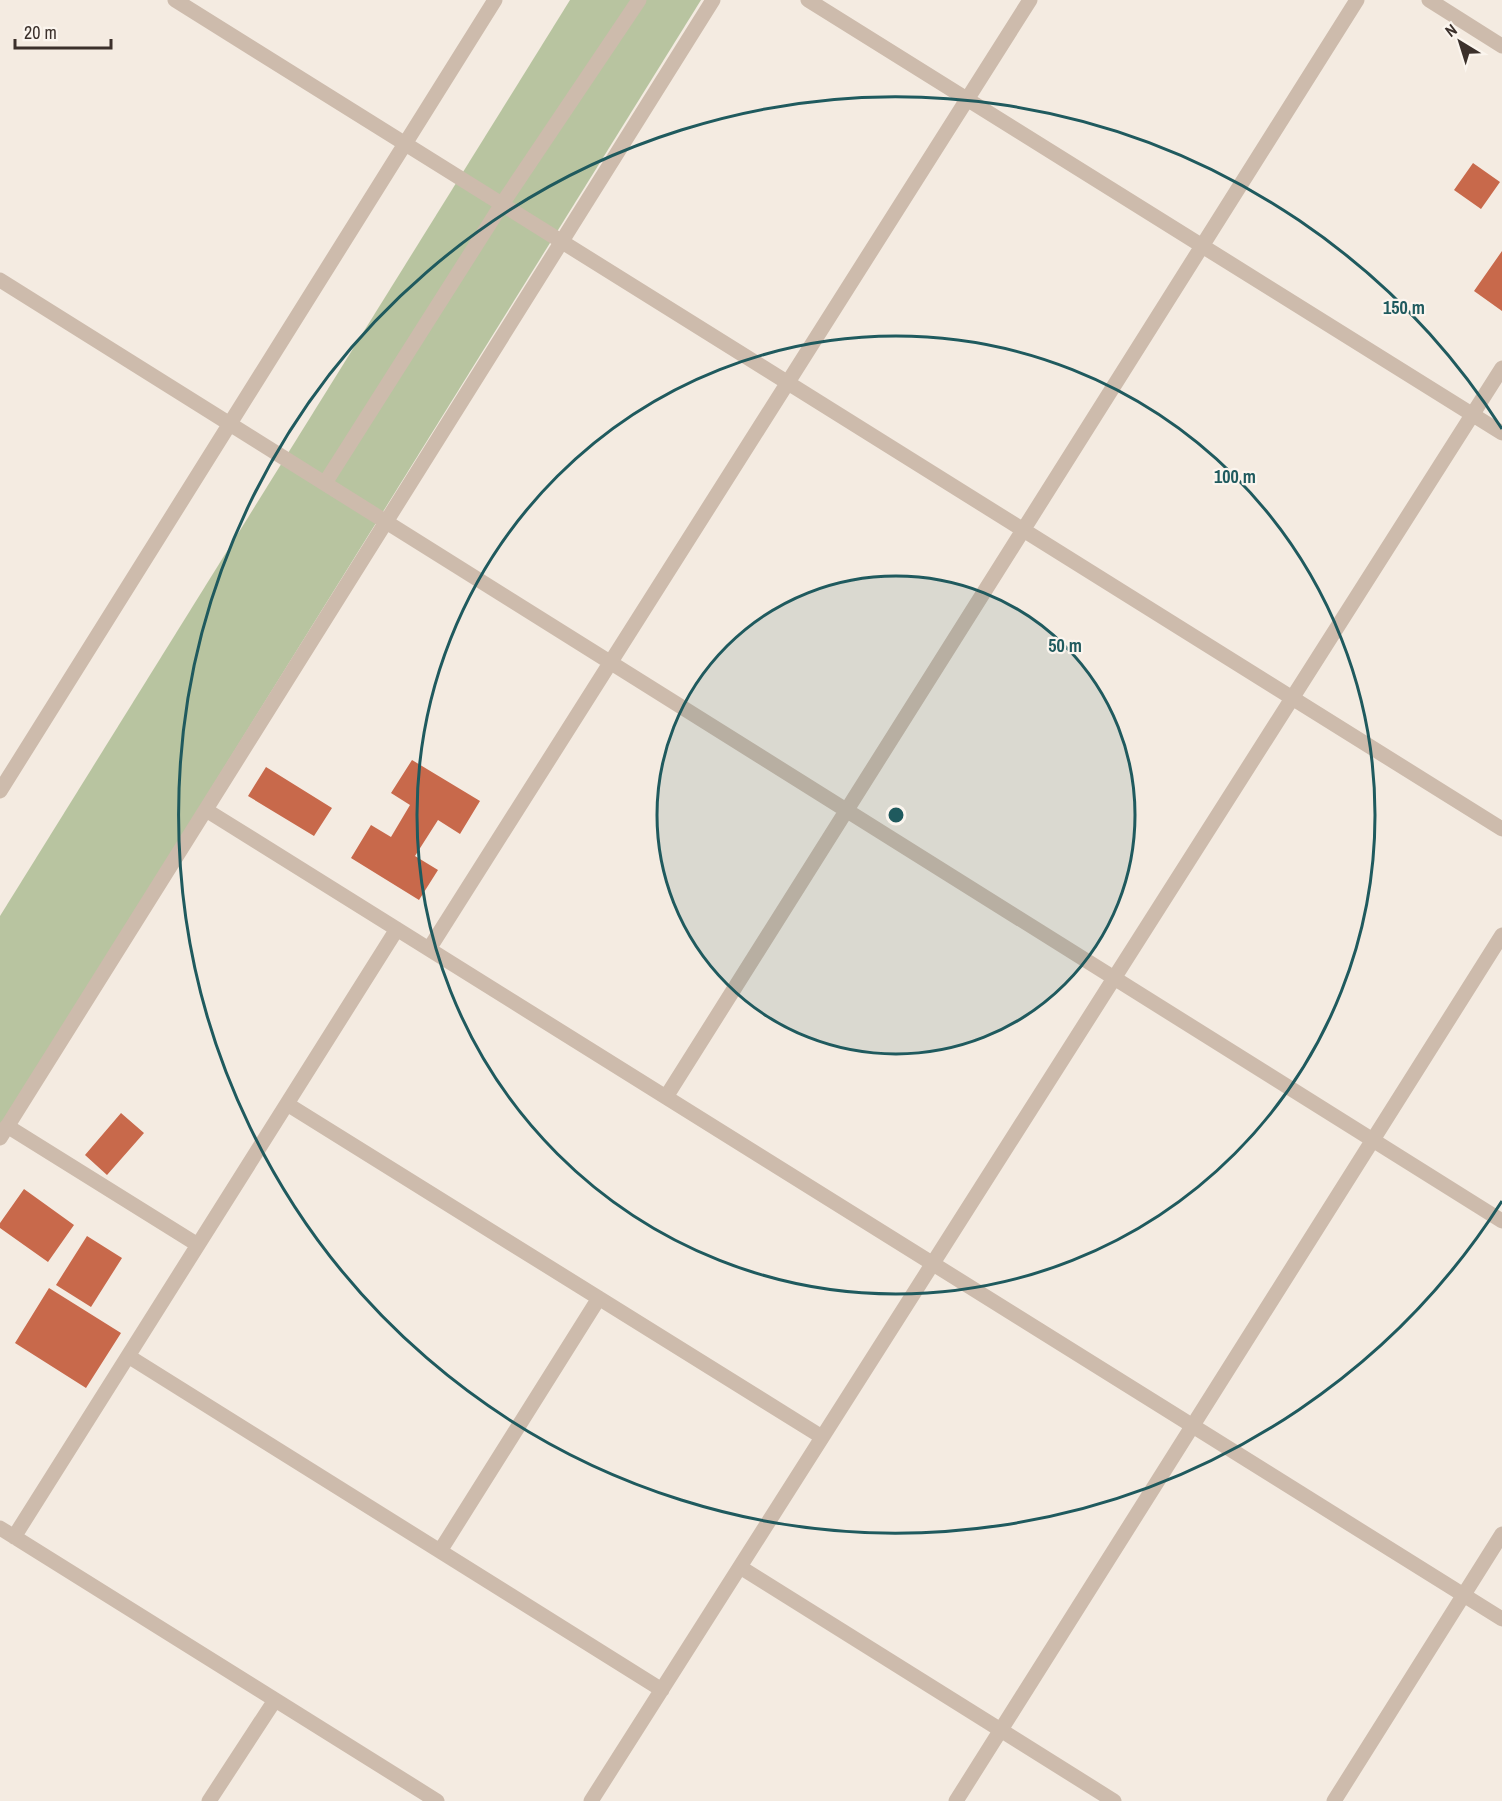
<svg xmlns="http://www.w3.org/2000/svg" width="1502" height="1801" font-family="'Archivo Narrow',sans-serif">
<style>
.green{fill:#b8c4a0}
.building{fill:#c8694b}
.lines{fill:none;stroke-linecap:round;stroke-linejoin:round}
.minor{stroke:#cdbbac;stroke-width:15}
.ring{fill:none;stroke:#1f5a5e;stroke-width:3}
.centre{fill:#1f5a5e;stroke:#fbf5ee;stroke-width:3}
.ring-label{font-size:18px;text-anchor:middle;font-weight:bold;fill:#1f5a5e;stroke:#fbf5ee;stroke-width:4.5;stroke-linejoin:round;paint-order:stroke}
</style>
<rect width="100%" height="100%" fill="#f4ebe1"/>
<path class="green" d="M570,0H701L0,1128V916Z"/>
<path class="building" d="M1473,163L1500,182L1481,209L1454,190Z
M1502,251V311L1474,291Z
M412,760L480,801L460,834L438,820L415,856L438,870L419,900L351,858L371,825L391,837L410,805L391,793Z
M266,767L332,808L314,836L248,796Z
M121,1113L144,1133L107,1175L85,1155Z
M24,1189L74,1225L48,1262L0,1228V1223Z
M87,1236L122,1258L91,1307L56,1285Z
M49,1288L121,1333L86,1388L15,1343Z"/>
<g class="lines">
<path class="minor" d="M175,0L1502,829
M808,0L1502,433
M1429,0L1502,46
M0,280L1502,1221
M325,483L502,204L639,0
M0,791L495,0
M206,810L1502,1619
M429,949L1030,0
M666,1097L1357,0
M287,1104L822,1437
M7,1126L198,1245
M0,1138L713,0
M128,1356L662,1690
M0,1528L437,1801
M14,1537L397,929
M440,1551L599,1298
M740,1567L1114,1801
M209,1801L275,1700
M591,1801L1502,368
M956,1801L1502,935
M1334,1801L1502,1534"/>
</g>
<circle cx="896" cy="815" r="239" fill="#1f5a5e" fill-opacity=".12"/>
<g class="ring">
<circle cx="896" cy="815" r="239"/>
<circle cx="896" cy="815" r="479"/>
<path d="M1502 1201A718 718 0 1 1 1502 429"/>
</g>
<circle cx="896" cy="815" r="9" class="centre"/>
<g class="ring-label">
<text x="1404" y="314">150 m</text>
<text x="1235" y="483">100 m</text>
<text x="1065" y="652">50 m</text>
</g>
<g transform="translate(1460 42) rotate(322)" stroke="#fbf5ee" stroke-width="4.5" paint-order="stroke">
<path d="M0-4.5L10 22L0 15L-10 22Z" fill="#3b302b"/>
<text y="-9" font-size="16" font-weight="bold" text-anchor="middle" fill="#3b302b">N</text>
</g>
<path d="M15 39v9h96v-9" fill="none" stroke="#3b302b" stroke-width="3"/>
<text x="24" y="39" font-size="18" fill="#3b302b" stroke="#fbf5ee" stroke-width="4.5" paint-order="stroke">20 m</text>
</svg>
